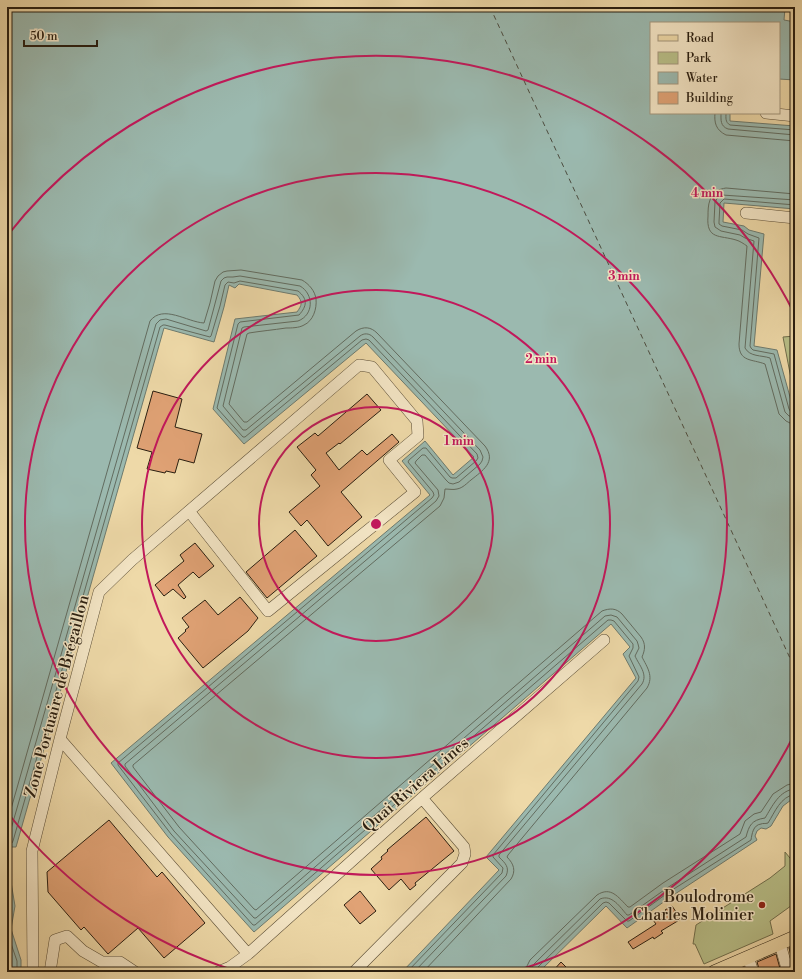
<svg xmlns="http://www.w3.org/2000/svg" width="802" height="979" font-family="'Libre Bodoni',serif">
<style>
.green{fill:#b8bf88;stroke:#706e4c}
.water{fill:#9bb9af;stroke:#6d7b6f}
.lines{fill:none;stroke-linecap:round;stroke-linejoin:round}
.shore{stroke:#626c60;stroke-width:1}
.ferry{stroke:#4b4c40;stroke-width:1;stroke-dasharray:5 4;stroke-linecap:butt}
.building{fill:#e0a275;stroke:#291e10}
.minor-casing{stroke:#5a4d36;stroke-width:12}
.major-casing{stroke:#291e10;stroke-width:14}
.minor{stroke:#f4e6c6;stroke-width:11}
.major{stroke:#eed9a8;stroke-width:13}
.ring{fill:none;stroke:#c2185b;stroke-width:2}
.poi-dot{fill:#8f2418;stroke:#f4e6c6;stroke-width:1.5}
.labels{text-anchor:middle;stroke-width:3;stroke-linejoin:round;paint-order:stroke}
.street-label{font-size:16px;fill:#291e10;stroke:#f4e6c6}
.poi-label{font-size:16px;fill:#291e10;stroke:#f4e6c6;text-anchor:end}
.centre{fill:#c2185b;stroke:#f4e6c6;stroke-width:2}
.ring-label{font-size:12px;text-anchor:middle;font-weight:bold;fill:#c2185b;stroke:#f4e6c6;stroke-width:3;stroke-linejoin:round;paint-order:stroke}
</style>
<rect width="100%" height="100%" fill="#eed9a8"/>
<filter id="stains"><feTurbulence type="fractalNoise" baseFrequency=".005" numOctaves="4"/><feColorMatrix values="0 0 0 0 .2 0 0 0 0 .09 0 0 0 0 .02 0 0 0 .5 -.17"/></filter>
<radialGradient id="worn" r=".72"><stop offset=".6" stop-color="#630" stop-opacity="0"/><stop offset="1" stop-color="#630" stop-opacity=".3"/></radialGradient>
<path class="green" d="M795,336V399L783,337Z
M785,852L795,864V903L770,921L773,934L704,964L695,944H693L696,925L770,878L785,866Z"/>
<path class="water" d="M7,7H795V9L785,8L784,20L795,22V80L779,79V23H651V113H730V121L795,126V209L724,203L723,222L744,226L749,230L764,234L754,346L777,350L795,415V797L783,806L771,826L766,829L761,828L757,831L755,836L757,840L672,896L627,928L606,906L539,972H402L499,870L486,857L636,678L623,654L630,647L611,624L254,932L168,837L111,763L430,495L402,461L425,441L453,475L474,457L366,343L244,444L213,409L235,319L297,312C302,305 303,302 297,295L239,284L235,288L229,285L224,307L214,342L164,328L16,847H7Z
M7,874L11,882L15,906L11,929L21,960V972H7Z"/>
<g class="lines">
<path class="shore" d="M715,113C714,123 716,130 726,135L795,141
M721,113C721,120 720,126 728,129L795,135
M726,113C726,118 725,122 730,125L795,130
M795,194L726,188C719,189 712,192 710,200C708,205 708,211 708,216C706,240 720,235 736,240C740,241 744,244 747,246L739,344C739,362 752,359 765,364L779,414L786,421L790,423H795
M795,200L722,195L718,197L715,202L714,222L715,227L721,231L740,235L745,238L754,241L745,348C750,357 761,355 770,358L785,412L789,416L795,417
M795,205L724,199L720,203L719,222V224L722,226L742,230L748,234L759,238L750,346L751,348L753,350L774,354L789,409L791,412H795
M7,823L150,321C163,304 187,322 204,323L210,303L215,281L218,276L223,272L227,271L241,270L302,280C309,284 315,291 316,299C317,309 313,321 304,325C299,328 291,328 286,328C273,330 261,331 249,333L247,334L229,404L244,422H247L356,331C364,326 371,327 377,333L485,446C497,462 482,471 471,480C467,483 463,488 457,489C453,490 449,489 445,489L444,498L440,506L133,765V767L179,827L254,909L256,910L602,611C610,608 616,608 622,614L641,637C646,644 645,650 642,657C647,667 654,676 647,688L508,855L507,857C514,864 516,871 511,879L423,972
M7,838L9,836L156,324L160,320L166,319L206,331L208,330L221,281L224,278L227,277H233L240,276L300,286C314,294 314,315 298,321L244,327L242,328L223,406L243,430H246L360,336C364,333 369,333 373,337L480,450L483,457L482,461L480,464L459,482L453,484L449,483L446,480L425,455H422L416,461L415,463L438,490L439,496L436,501L125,764V766L174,831L254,918H256L605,616L611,615L617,617L637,641L638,644L639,648L635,656C639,665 648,674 642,684L499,855V857C505,863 510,867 506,876L414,972
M7,843H12L13,841L160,327L163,325H165L210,337L211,336L220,306L225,285L228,282L234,283L240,281L298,291C308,299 307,306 299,315L240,322L238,324L217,408L243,437H245L362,340L366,339L369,340L477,454L478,458L476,461L456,478H452L450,477L426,448H423L409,460L408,462L433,492L434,495L432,498L118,763V765L171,834L253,925H255L608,620H611L614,621L633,644V648L629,656L639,677L638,681L493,855V857L503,868L502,873L407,972
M7,882L11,906L7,926
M7,932L17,961V972
M526,972L527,966L530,960L597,895C611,886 618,897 628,907H630L663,883L740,834L745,821L754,814L761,812L773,794L787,785L795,783
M532,972V968L534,964L600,899C612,894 620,907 627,915H629L667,888L746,837C749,826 751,820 765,818C772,807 779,790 795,789
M537,972L538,967L603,903L606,902L609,903L627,921H629L669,892L751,840C752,834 753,825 761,824C763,823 765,824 768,823C775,812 780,797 795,794"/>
<path class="ferry" d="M490,7L795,669"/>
</g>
<path class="building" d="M153,391L182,399L175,427L202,434L194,463L179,459L175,473L166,471L165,473L147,469L152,452L137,448Z
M367,394L381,410L340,444L339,443L326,453L339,470L362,450L367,455L392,434L399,442L341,492L362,517L328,546L307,520L301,526L289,512L320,486L311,475L316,470L297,447L315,433L318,436Z
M295,530L317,556L267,598L246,572Z
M195,543L214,566L199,578L193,572L178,585L186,597L184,599L173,589L164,596L155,585L184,561L180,555Z
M240,597L258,618L248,631L203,668L178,638L186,631L185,630L189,627L182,618L205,600L218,615Z
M426,817L454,851L415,883L416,885L410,890L401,879L389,890L371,869L382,859L381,857L388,851L387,850Z
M109,820L157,877L162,872L205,923L164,958L138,928L108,954L84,927L81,930L48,892L47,872Z
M360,891L376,911L360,924L344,905Z
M672,906L681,919L661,931L663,933L654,939L653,937L633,949L628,942L656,924L653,920L666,911L665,910Z
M795,946V972L789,948Z
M776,954L781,972H760L757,962Z
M561,962L571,972H552Z"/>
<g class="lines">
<defs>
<path id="minor" d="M766,113L795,116
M746,213L795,218
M60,739L248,954
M780,944L788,972
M748,957L753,972
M33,972L32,851L60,739L99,592L132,560L359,365L372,367L417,421L418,436L389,460L415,492L268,611L189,511
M50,972L55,940L67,936L83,951L102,962H120L135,972
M218,972L230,967L248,954L422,798L604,640
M354,972L462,863L465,854L464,847L422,798"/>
<path id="major" d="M714,972L795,937"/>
</defs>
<use href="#minor" class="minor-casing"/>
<use href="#major" class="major-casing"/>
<use href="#minor" class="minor"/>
<use href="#major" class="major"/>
</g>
<g class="ring">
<circle cx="376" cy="524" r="117"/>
<circle cx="376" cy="524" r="234"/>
<circle cx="376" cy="524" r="351"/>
<path d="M795 733A468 468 0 0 1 513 972M239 972A468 468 0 0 1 7 812M7 236A468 468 0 0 1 795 315"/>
</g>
<circle class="poi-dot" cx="762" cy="905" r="4"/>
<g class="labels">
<g class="street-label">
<text transform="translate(56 696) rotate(-75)" y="6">Zone Portuaire de Brégaillon</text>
<text transform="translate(415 784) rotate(-41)" y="6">Quai Riviera Lines</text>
</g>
<g class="poi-label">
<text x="754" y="902">Boulodrome<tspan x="754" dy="18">Charles Molinier</tspan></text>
</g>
</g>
<circle cx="376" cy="524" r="6" class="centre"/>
<g class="ring-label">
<text x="707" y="197">4 min</text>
<text x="624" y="280">3 min</text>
<text x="541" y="363">2 min</text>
<text x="459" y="445">1 min</text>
</g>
<rect width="802" height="979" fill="none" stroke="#eed9a8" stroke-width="24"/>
<rect x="8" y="8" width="786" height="963" fill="none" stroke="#291e10" stroke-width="2"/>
<rect x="12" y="12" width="778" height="955" fill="none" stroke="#291e10"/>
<rect x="650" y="22" width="130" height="92" fill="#f4e6c6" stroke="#a3967d"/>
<rect x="658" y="35" width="20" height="6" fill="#eed9a8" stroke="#a3967d"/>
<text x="686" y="42" font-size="12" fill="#291e10">Road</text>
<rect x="658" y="52" width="20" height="12" fill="#b8bf88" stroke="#a3967d"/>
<text x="686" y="62" font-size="12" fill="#291e10">Park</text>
<rect x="658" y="72" width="20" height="12" fill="#9bb9af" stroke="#a3967d"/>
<text x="686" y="82" font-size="12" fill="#291e10">Water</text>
<rect x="658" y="92" width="20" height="12" fill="#e0a275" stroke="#a3967d"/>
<text x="686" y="102" font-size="12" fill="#291e10">Building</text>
<path d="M24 40v6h73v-6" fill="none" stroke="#291e10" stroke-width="2"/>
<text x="30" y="40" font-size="12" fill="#291e10" stroke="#f4e6c6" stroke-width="3" paint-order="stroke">50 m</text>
<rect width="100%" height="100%" filter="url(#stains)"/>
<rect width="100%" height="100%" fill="url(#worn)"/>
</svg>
